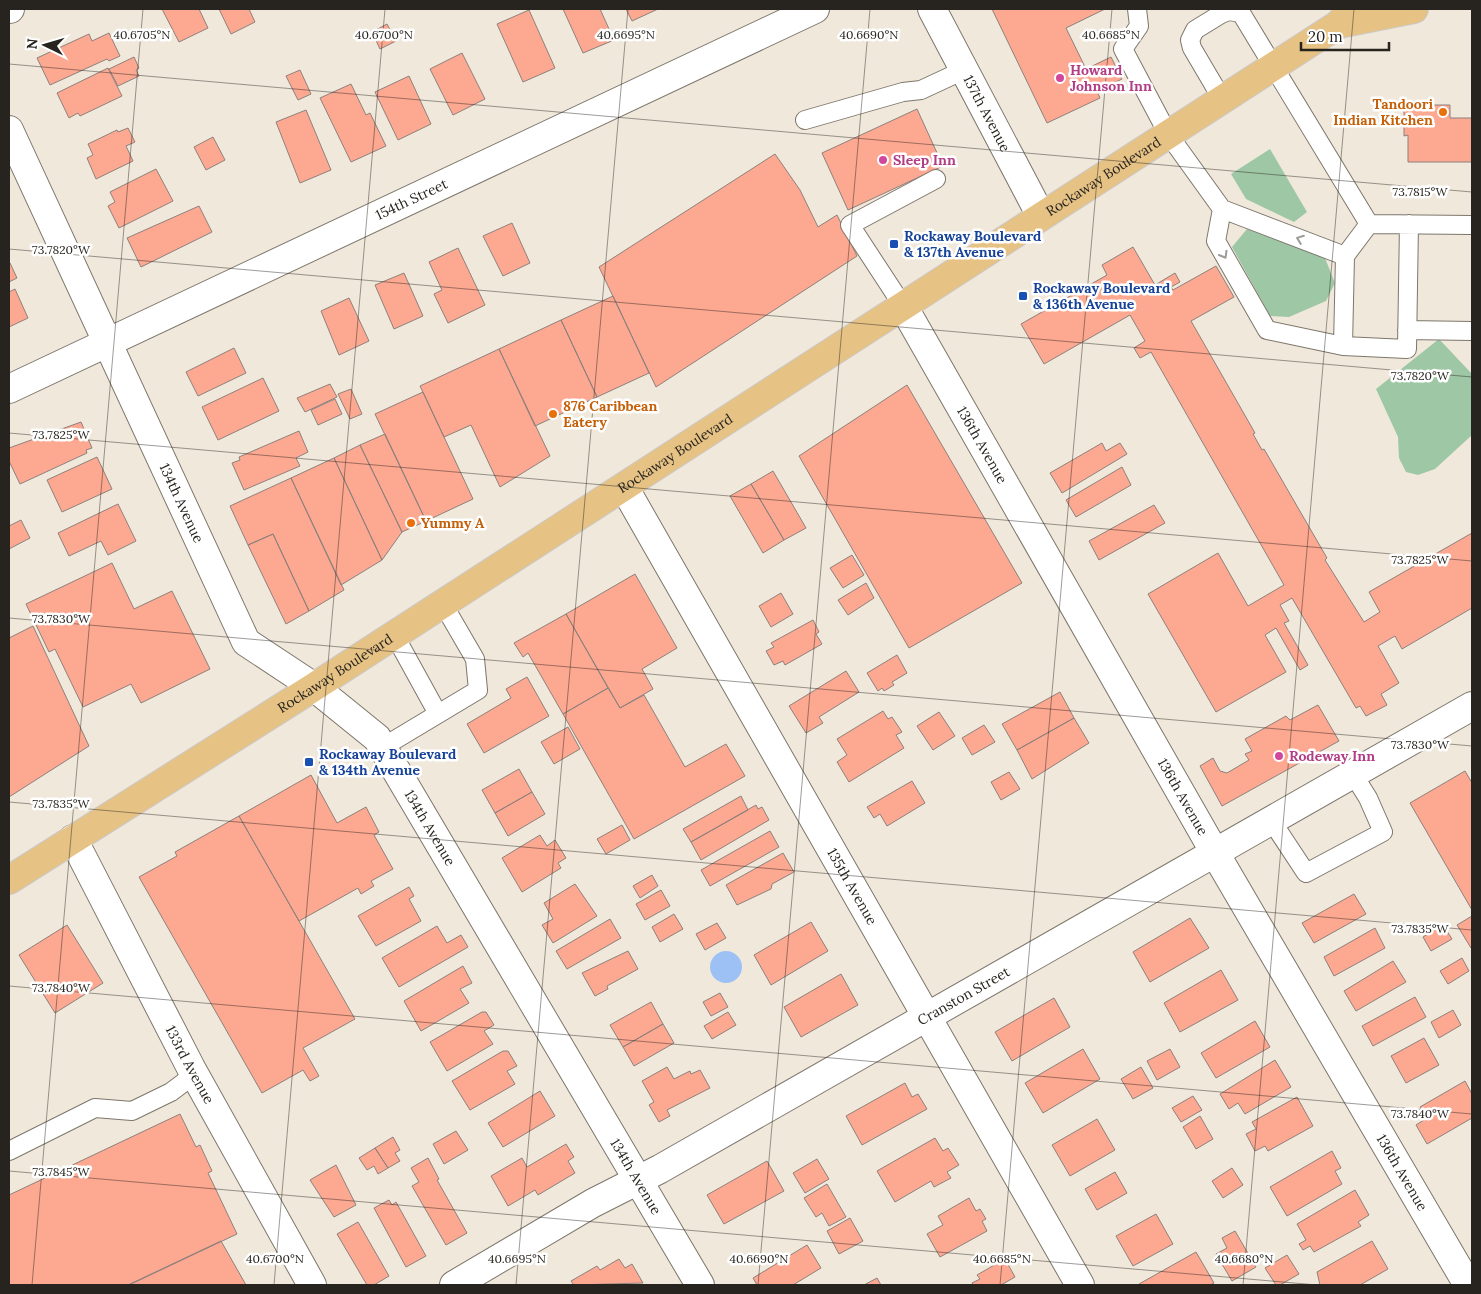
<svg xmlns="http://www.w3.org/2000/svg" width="1481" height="1294" font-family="Lora,serif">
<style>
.green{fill:#9ec7a5}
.water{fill:#9dc1f5}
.building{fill:#fda891;stroke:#8e807c}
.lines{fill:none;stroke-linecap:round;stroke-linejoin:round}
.lane-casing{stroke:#7d766b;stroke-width:20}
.street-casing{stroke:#7d766b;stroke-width:30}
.primary-casing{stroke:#cbcac9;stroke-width:30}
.lane{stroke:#fff;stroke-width:18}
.street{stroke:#fff;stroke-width:28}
.primary{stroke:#e6c285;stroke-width:28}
.oneway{stroke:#9e9c9a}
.ticks{fill:none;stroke:#27241f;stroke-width:1;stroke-opacity:0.45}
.hotel-dot{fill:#d1479c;stroke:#fff;stroke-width:2}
.food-dot{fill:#e8710a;stroke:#fff;stroke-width:2}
.transit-dot{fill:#1a4fb4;stroke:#fff;stroke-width:2}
.labels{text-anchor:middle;stroke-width:5;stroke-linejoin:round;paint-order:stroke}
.hotel-label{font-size:14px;font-weight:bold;fill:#b23c85;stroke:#fff;text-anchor:start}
.food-label{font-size:14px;font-weight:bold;fill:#c56008;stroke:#fff;text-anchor:start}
.street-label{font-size:14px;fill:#27241f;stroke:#fff}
.transit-label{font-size:14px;font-weight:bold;fill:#164399;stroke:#fff;text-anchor:start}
.ticks-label{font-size:12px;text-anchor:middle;fill:#27241f;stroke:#fff;stroke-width:5;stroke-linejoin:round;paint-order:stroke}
</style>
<rect width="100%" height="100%" fill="#f0e8db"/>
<path class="green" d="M1270,149L1307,212L1294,222L1246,199L1231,174Z
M1247,229L1325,258L1335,283L1326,301L1289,317L1270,316L1232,247Z
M1439,339L1472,374V435L1435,469L1418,475L1406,472L1399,458L1398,437L1376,389Z"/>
<path class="water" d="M710 967a16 16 0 1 1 32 0a16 16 0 1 1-32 0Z"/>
<path class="building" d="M162,9H199L208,28L179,42Z
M219,9H249L255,22L231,34Z
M563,9H600L614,40L583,53Z
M626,9H658L632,21Z
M992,9H1105L1066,28L1086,69L1111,57L1122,79L1097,91L1100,98L1047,123Z
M529,10L555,68L523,82L497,24Z
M387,24L396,41L380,49L372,32Z
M109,33L120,56L109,61L107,59L50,85L37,58L89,34L92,41Z
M462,53L485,99L453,115L430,69Z
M134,57L139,68L136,70L139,76L118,86L109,69Z
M108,68L122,96L80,116L78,113L69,118L57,93Z
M300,70L311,94L298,100L286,76Z
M409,76L431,124L398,140L375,92Z
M351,84L366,115L370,113L386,146L351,162L320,98Z
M1404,105H1450V118H1472V162H1408V135L1404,136Z
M917,109L943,166L848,210L822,153Z
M306,110L331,170L300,183L276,122Z
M128,128L135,142L126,146L133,161L96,179L87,158L93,155L88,144L117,130L118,132Z
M213,137L225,160L206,170L194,147Z
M775,154L800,190L818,227L837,215L857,256L656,387L599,267Z
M156,169L173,201L119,228L108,206L115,202L110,192Z
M199,206L212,232L141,267L127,238Z
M512,223L530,263L503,276L483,236Z
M1133,247L1155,285L1175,273L1180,282L1171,287L1173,290L1216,266L1234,297L1191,321L1255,433L1253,434L1262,450L1264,449L1327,558L1325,560L1364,622L1380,612L1369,592L1472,533V608L1402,649L1395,636L1378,646L1399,683L1381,694L1387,705L1366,716L1360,706L1356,708L1292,598L1280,605L1289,621L1284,623L1308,665L1300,670L1276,628L1265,635L1286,672L1216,712L1148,594L1218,553L1248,606L1284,585L1151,352L1140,358L1134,348L1145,341L1130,315L1044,364L1021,324L1107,275L1102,265Z
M458,248L485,305L448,323L434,294L442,290L429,262Z
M10,263L17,278L9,282V263Z
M404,273L423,316L394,329L375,285Z
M15,289L28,318L9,327V292Z
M613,296L649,373L597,397L561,320Z
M349,298L369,341L339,355L321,311Z
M561,320L597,397L535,426L499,349Z
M234,348L246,373L198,396L186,372Z
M499,349L550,456L500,487L471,425L444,437L420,386Z
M263,378L279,411L218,440L202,407Z
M330,384L337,397L305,412L297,398Z
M907,385L1022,583L909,648L799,456Z
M351,389L362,414L350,419L338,394Z
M423,392L473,499L426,521L375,414Z
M335,399L342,414L318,425L311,410Z
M81,422L92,448L86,450L87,453L20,484L9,461V448Z
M299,431L308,452L296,458L300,466L244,490L232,463L240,460L239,457Z
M385,434L426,521L402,532L360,445Z
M1102,443L1106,451L1120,443L1127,454L1062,493L1050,473Z
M360,445L402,532L382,560L334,458Z
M97,457L112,489L62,512L47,480Z
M334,458L382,560L341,585L291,478Z
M1122,467L1131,485L1076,517L1066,500Z
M773,471L806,528L784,540L751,484Z
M291,478L344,590L309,611L273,534L248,545L230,506Z
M751,484L784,540L763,553L730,496Z
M118,504L136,541L108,555L101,541L69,556L58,533Z
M1154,505L1165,523L1099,560L1089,541Z
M21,520L30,538L9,549V526Z
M273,534L309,611L286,624L248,545Z
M852,555L864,575L843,588L830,568Z
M112,563L134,609L172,591L210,669L141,703L131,684L83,707L55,649L49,652L26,604Z
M635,574L677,648L642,669L653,689L620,708L566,614Z
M866,583L874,598L848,615L838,600Z
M781,593L793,614L771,627L759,606Z
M566,614L608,688L563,714L528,653L523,657L514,643Z
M813,620L819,632L816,634L822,644L785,665L783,661L774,665L766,651L774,647L771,643Z
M33,626L89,746L9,797V638Z
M897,655L907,673L892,682L894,685L884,691L882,688L878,691L867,673Z
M846,671L859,692L819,717L823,723L806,733L789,706Z
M527,677L549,716L484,753L467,724L511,698L506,689Z
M608,688L620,708L644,695L685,767L726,744L745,776L634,839L563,714Z
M1060,692L1074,718L1017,750L1002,724Z
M1318,705L1339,741L1222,806L1200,766L1213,758L1220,771L1227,773L1249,760L1245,754L1252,751L1245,739L1286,716L1290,720Z
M883,711L888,719L892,717L902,732L896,735L904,748L849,782L837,762L847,755L837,739Z
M939,712L955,736L933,750L917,726Z
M1074,718L1089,743L1032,779L1017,750Z
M984,725L995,742L972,755L962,738Z
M568,727L580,749L554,764L541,742Z
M519,769L532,792L495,813L482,790Z
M1465,771L1472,783V910L1410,803Z
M1009,772L1020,789L1001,800L991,782Z
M311,775L337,823L366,807L379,832L374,835L393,869L371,881L374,886L361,894L358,888L299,921L239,816Z
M912,781L925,803L887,826L880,814L874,818L867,807Z
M532,792L545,814L508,836L495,813Z
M741,796L748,810L691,842L683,829Z
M756,805L758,809L762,807L769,820L701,860L691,842Z
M239,816L355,1019L303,1048L319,1076L310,1081L303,1070L262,1093L139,877L177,856L175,852Z
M622,825L630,840L606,854L597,839Z
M770,831L779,847L710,886L701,870Z
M540,835L547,846L555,840L566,858L558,863L561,868L522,892L502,858Z
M783,853L794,872L772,884L771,889L737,905L726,885Z
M652,875L658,886L640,898L633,886Z
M575,884L597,916L553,943L542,925L553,919L544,903Z
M409,887L414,896L409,899L421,921L376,946L358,916Z
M661,890L670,906L645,920L636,904Z
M1354,894L1366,914L1314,943L1302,923Z
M674,914L683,929L660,942L652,927Z
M1472,916V947L1471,948L1457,925Z
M1190,918L1209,948L1150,982L1133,952Z
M610,919L621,938L567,969L556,951Z
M811,922L828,951L771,985L754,955Z
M717,923L726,938L705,950L696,934Z
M67,925L103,983L55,1013L19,955Z
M1443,925L1452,939L1431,951L1423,937Z
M437,926L447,943L461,935L468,947L399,987L382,958Z
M1375,928L1385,948L1334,976L1324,957Z
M628,951L638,969L607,986L608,989L595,996L582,973Z
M1462,958L1469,971L1448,984L1440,971Z
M1393,961L1406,982L1356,1011L1344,991Z
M463,966L472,983L460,989L469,1003L421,1031L404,1001Z
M1221,970L1238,1000L1180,1032L1164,1003Z
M841,974L858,1005L801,1037L784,1007Z
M720,993L728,1007L711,1016L703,1002Z
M1415,997L1426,1017L1373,1046L1362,1026Z
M1054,998L1070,1027L1012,1061L995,1032Z
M651,1002L663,1024L623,1047L610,1025Z
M1453,1010L1461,1025L1439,1038L1431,1022Z
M482,1012H486L494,1025L484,1031L493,1044L447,1071L430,1042Z
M728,1012L736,1025L712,1039L704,1026Z
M1255,1021L1270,1047L1216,1078L1201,1053Z
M663,1024L674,1043L634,1066L623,1047Z
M1424,1038L1439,1065L1406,1083L1391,1056Z
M1083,1049L1100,1079L1043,1113L1025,1083Z
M1170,1049L1180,1067L1157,1080L1147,1061Z
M503,1051H508L517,1066L507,1071L515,1084L470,1110L452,1081Z
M1275,1060L1291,1087L1245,1114L1238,1103L1229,1109L1220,1094Z
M667,1067L674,1079L690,1071L691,1074L700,1070L710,1088L667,1110L670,1116L659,1122L649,1105L654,1102L642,1081Z
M1141,1067L1153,1088L1133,1099L1121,1079Z
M1465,1081L1472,1094V1118L1427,1144L1416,1125L1427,1118L1420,1107Z
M905,1083L912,1097L918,1094L927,1109L862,1145L846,1116Z
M540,1091L555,1116L503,1147L488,1123Z
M1193,1096L1202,1110L1181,1122L1172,1108Z
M1297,1097L1313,1126L1268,1151L1265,1146L1255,1151L1246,1134L1256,1129L1252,1122Z
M180,1114L196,1147L200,1145L212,1171L208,1173L237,1234L129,1285H9V1195Z
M1200,1116L1213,1139L1196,1149L1183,1127Z
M1097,1119L1115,1150L1070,1176L1052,1145Z
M456,1131L468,1150L444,1164L433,1144Z
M393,1137L400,1150L395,1153L400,1161L388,1168L375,1148Z
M935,1138L943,1151L948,1148L959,1165L947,1172L951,1178L934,1187L931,1181L895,1202L877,1171Z
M566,1144L574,1157L568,1161L575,1173L538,1195L535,1190L508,1206L491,1176L522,1158L527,1167Z
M375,1148L388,1168L378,1174L374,1166L367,1170L359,1158Z
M1332,1151L1341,1168L1335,1171L1342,1184L1287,1216L1270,1187Z
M428,1158L439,1179L437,1180L467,1233L446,1245L412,1186L419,1182L411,1168Z
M817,1159L829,1179L805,1193L793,1173Z
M767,1161L784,1191L724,1224L707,1195Z
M336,1165L356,1205L334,1217L310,1180Z
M1232,1168L1243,1185L1223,1198L1212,1181Z
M1115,1172L1127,1193L1097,1210L1085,1189Z
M827,1184L846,1217L829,1226L822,1213L816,1217L804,1198Z
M1355,1190L1369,1215L1358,1222L1361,1226L1314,1252L1310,1246L1303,1250L1299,1244L1306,1240L1297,1224Z
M969,1198L976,1211L980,1209L986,1219L982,1221L987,1231L940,1257L927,1234L943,1225L938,1216Z
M389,1200L392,1205L396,1202L426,1256L406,1267L374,1208Z
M1156,1214L1173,1244L1133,1266L1116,1236Z
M850,1218L863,1241L839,1254L827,1231Z
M358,1222L389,1276L374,1285H367L337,1234Z
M1235,1231L1256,1267L1232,1281L1216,1254L1227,1248L1222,1238Z
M221,1241L246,1285H128Z
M1372,1241L1388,1269L1360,1285H1320L1317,1272Z
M807,1245L821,1268L793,1285H757L753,1278Z
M1196,1252L1214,1283L1210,1285H1140L1139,1284Z
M1287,1255L1299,1274L1280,1285H1276L1265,1268Z
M619,1259L625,1268L632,1264L643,1283L574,1285L571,1281L597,1266L600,1270Z
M1005,1259L1015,1277L1001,1285H973L972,1283L980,1279L977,1275Z
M877,1278L881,1285H864Z"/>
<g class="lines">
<defs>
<path id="lane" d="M1137,9L1139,26L1123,49L1168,134L1222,209L1345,256
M1222,99L1192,48L1190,40L1195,30L1221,14L1229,11L1241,13L1369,224
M805,120L903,92L921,90L964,70
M1222,209L1216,241L1267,330L1343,346
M1409,224L1407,349L1343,346L1345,256L1369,224L1472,225
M903,306L850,225L936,179
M1407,330L1472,331
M395,636L438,714
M383,747L478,690L475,659L443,604
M1271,820L1306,873L1383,832L1368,798L1353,774
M9,1151L95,1108L132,1111L171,1092L195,1074"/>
<g id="street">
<path d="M9,9H10"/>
<path id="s1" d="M932,9L1041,216"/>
<path id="s2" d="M9,130L246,642L314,687L377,738L700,1285"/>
<path id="s3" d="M903,306L1215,853L1468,1285"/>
<path id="s4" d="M9,389L815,9"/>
<path id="s5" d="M624,487L1080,1285"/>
<path id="s6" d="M73,839L191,1068L312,1285"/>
<path id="s7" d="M454,1285L593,1203L660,1169L1472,706"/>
</g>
<g id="primary">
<path d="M1339,24L1414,9"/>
<path id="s8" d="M9,880L314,687L1339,24L1352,9"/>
</g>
</defs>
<use href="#lane" class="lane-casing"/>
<use href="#street" class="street-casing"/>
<use href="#primary" class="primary-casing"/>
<use href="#lane" class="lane"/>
<use href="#street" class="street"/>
<use href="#primary" class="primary"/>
</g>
<defs><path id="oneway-chevron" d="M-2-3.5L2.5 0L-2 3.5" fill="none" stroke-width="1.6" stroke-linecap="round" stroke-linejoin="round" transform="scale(1.25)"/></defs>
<g class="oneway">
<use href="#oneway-chevron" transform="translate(1300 239) rotate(-159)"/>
<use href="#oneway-chevron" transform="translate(1224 255) rotate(60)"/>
</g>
<path class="ticks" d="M9,64L1472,192M9,249L1472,377M9,433L1472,561M9,618L1472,746M9,802L1472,930M9,986L1472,1114M9,1171L1317,1285M32,1285L143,9M274,1285L385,9M516,1285L628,9M758,1285L870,9M1000,1285L1112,9M1243,1285L1354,9"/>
<g class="hotel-dot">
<circle cx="1060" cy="78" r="5"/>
<circle cx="883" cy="160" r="5"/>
<circle cx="1279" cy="756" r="5"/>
</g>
<g class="food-dot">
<circle cx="1443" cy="112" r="5"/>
<circle cx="553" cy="414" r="5"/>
<circle cx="411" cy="523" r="5"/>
</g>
<g class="transit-dot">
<rect x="889" y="239" width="10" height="10" rx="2.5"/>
<rect x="1018" y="291" width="10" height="10" rx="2.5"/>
<rect x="304" y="757" width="10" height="10" rx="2.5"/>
</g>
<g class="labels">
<g class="hotel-label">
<text x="1070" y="75">Howard<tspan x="1070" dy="16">Johnson Inn</tspan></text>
<text x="893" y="165">Sleep Inn</text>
<text x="1289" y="761">Rodeway Inn</text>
</g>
<g class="food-label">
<text x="1433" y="109" text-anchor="end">Tandoori<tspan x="1433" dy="16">Indian Kitchen</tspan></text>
<text x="563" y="411">876 Caribbean<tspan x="563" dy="16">Eatery</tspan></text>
<text x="421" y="528">Yummy A</text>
</g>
<g class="street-label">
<text dy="5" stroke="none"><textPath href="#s1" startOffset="118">137th Avenue</textPath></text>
<text dy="5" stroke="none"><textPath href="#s8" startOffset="1301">Rockaway Boulevard</textPath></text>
<text dy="5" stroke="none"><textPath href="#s4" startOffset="445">154th Street</textPath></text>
<text dy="5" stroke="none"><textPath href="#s3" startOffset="160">136th Avenue</textPath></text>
<text dy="5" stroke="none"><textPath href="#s8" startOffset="791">Rockaway Boulevard</textPath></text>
<text dy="5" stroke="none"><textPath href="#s2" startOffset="411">134th Avenue</textPath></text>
<text dy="5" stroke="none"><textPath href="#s8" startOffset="386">Rockaway Boulevard</textPath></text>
<text dy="5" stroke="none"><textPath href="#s3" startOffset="565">136th Avenue</textPath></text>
<text dy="5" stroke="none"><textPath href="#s2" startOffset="831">134th Avenue</textPath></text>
<text dy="5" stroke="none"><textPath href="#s5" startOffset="460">135th Avenue</textPath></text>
<text dy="5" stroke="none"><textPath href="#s7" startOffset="586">Cranston Street</textPath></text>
<text dy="5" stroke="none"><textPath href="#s6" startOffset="254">133rd Avenue</textPath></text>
<text dy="5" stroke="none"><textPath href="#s3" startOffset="1000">136th Avenue</textPath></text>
<text dy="5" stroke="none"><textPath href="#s2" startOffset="1236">134th Avenue</textPath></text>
</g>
<g class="transit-label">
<text x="904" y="241">Rockaway Boulevard<tspan x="904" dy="16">&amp; 137th Avenue</tspan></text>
<text x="1033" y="293">Rockaway Boulevard<tspan x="1033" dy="16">&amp; 136th Avenue</tspan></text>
<text x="319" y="759">Rockaway Boulevard<tspan x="319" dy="16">&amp; 134th Avenue</tspan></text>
</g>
</g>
<g class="ticks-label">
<text x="142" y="39">40.6705°N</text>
<text x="384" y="39">40.6700°N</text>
<text x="626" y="39">40.6695°N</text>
<text x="869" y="39">40.6690°N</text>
<text x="1111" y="39">40.6685°N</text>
<text x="1420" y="196">73.7815°W</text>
<text x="61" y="254">73.7820°W</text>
<text x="1420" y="380">73.7820°W</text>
<text x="61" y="439">73.7825°W</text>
<text x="1420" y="564">73.7825°W</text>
<text x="61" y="623">73.7830°W</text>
<text x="1420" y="749">73.7830°W</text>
<text x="61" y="808">73.7835°W</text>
<text x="1420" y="933">73.7835°W</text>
<text x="61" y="992">73.7840°W</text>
<text x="1420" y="1118">73.7840°W</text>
<text x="61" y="1176">73.7845°W</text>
<text x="275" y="1263">40.6700°N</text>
<text x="517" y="1263">40.6695°N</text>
<text x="759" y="1263">40.6690°N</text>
<text x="1002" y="1263">40.6685°N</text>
<text x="1244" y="1263">40.6680°N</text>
</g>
<rect width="1481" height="1294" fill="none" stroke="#27241f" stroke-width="20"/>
<g transform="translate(45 45) rotate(275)" stroke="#ffffff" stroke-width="4" paint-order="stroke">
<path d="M0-4L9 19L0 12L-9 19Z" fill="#27241f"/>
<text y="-8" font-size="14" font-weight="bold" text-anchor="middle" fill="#27241f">N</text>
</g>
<path d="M1301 42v8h88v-8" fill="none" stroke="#27241f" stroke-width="2.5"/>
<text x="1308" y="42" font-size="15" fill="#27241f" stroke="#ffffff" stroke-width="4" paint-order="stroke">20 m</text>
</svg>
